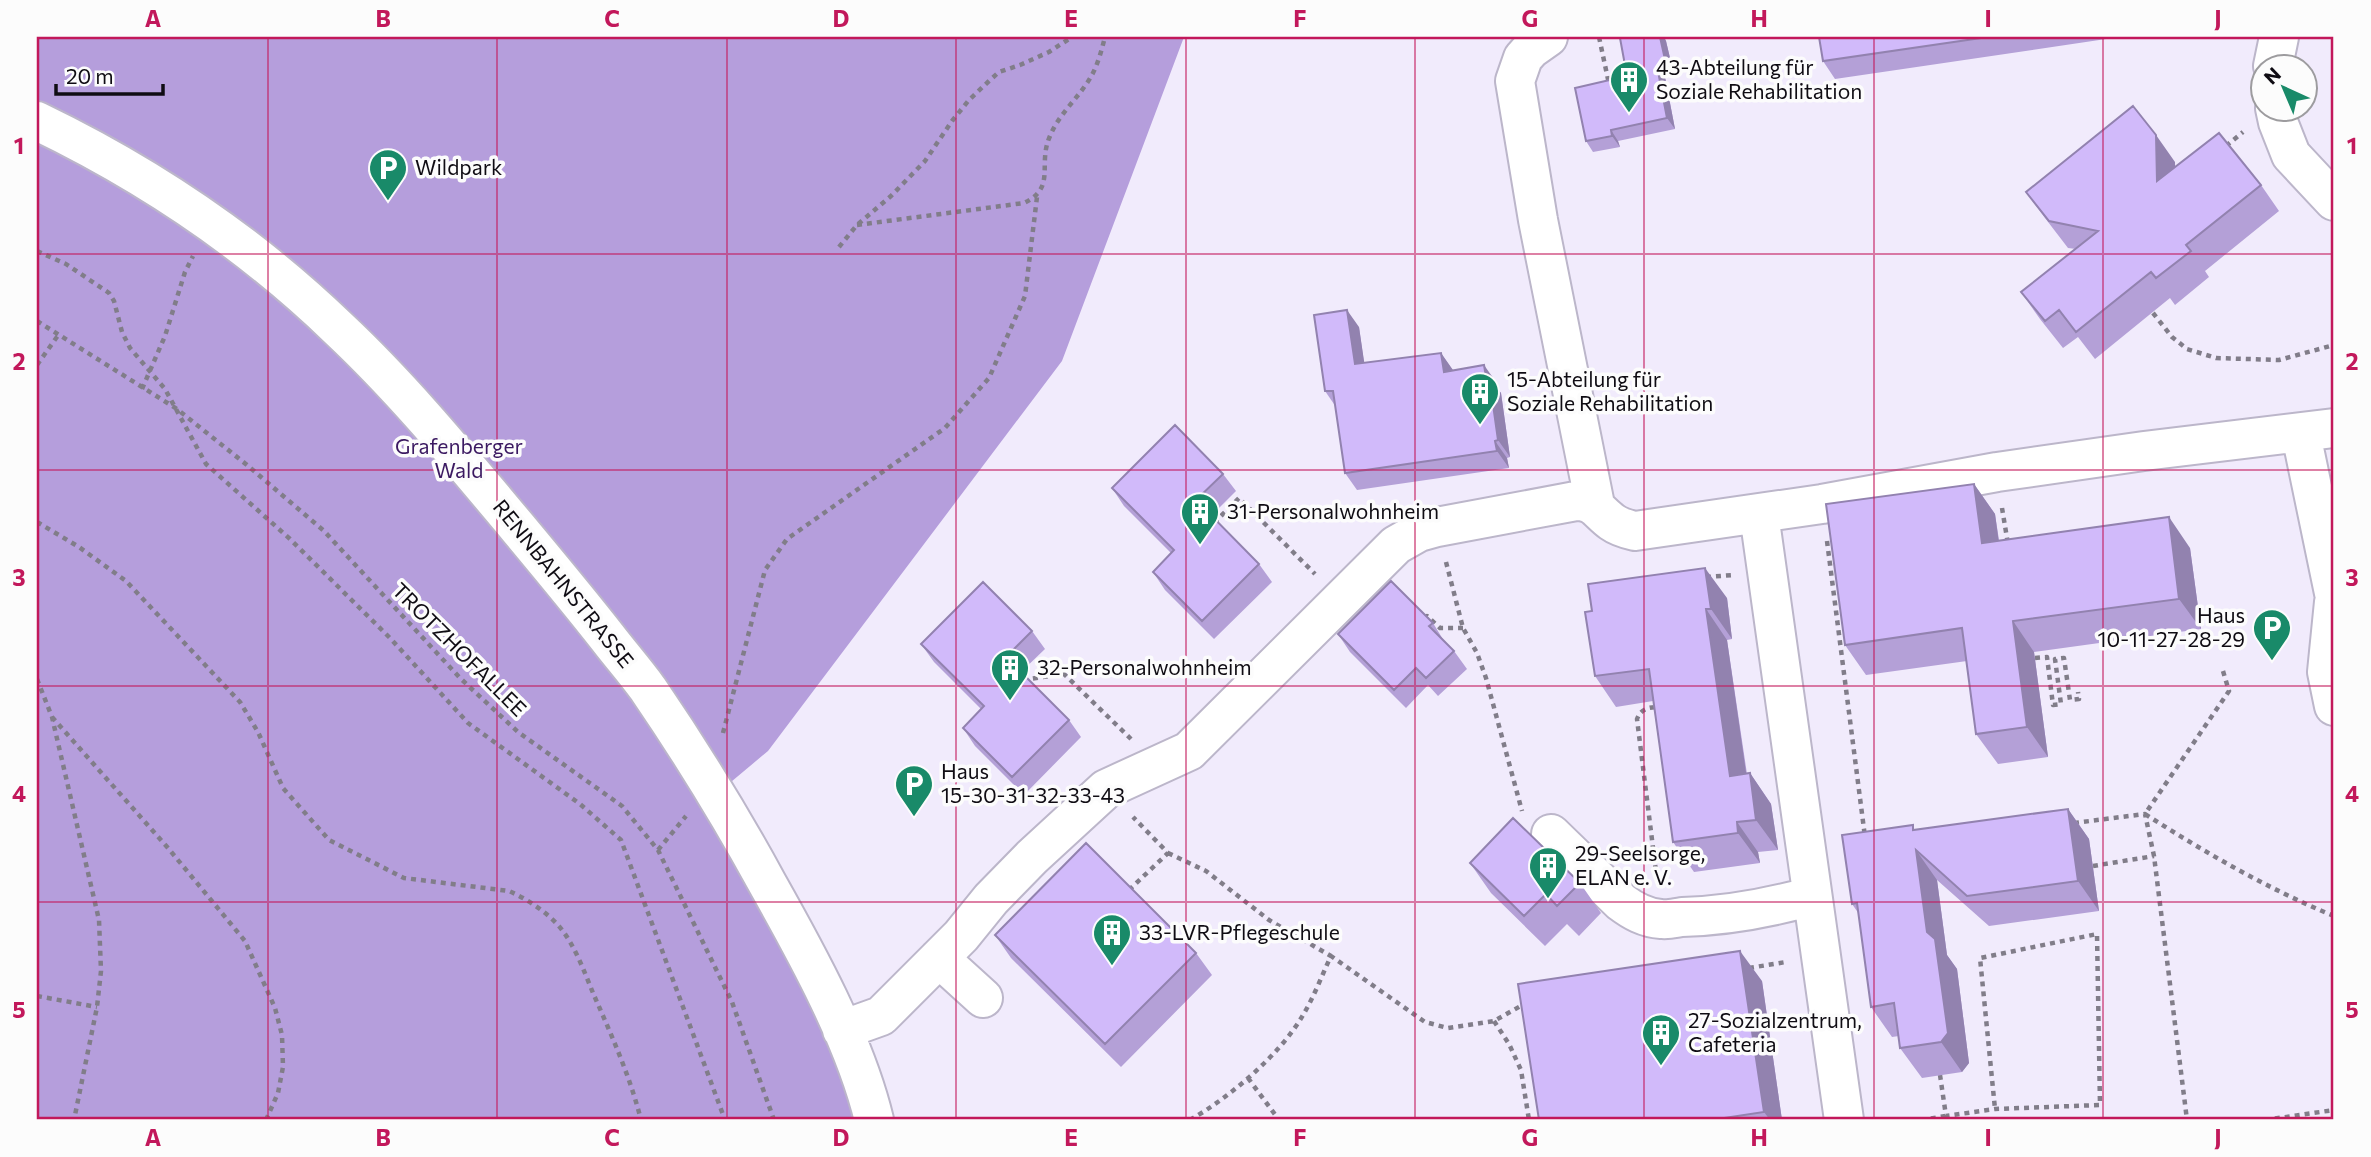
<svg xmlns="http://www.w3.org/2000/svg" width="2371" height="1157" font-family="Commissioner,sans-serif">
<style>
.forest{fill:#b59edc}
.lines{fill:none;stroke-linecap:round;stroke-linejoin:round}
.minor-casing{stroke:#bcb6ca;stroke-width:42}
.path{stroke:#817d89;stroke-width:4.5;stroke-dasharray:5 5;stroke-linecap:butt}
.minor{stroke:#fff;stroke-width:38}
.wall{fill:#b4a0d7}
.shaded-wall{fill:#9282af}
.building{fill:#d1bafa;stroke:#9282af;stroke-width:2}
.grid{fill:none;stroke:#c2185b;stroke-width:2;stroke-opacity:0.55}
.labels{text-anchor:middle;stroke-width:7;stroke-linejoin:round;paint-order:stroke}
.poi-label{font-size:21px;fill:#0f0c13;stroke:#fcfcfc;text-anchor:start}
.park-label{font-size:21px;fill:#3b1961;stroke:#fcfcfc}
.street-label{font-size:21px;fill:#0f0c13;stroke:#fcfcfc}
.neatline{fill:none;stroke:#c2185b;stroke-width:2.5}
.grid-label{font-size:23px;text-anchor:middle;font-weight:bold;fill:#c2185b}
</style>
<rect width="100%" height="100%" fill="#f1ebfc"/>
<path class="forest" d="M37,37H1184L1062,361L768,751L707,802L812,999L857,1120H37Z"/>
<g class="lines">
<defs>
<path id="minor" d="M1548,37L1531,49L1523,58L1515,81L1538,220L1595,505
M2273,66L2279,37
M2275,108L2278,122L2291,155L2334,201
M37,121C147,174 251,244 339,329C404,390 461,460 518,528C548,564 578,600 607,637C620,654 635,671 648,689C691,752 731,817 767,883C807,954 855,1041 874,1120
M2301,434L2334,593
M1759,514L1844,1120
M2334,602L2327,672L2334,706
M1551,834L1621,902C1633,911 1645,918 1661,919C1668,920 1675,918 1682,917C1727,916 1769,908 1812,896
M939,958L983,998
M842,1030L881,1016L961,936L991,899L1032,857L1106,789L1189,751L1396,545L1419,532L1437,527L1576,501C1595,501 1598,512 1612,522C1619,527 1626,529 1635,531L1822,504L1997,472L2144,451L2334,428"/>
</defs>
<use href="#minor" class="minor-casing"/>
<path class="path" d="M1599,37L1609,84
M2226,146L2243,132
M857,225L1024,203C1057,187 1037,165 1050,136C1058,116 1075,101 1087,83C1097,69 1101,52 1105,37
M839,247L857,225L891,196L925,161L952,121L969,100L989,81L999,72L1020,65L1049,52L1072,37
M37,251L66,264L109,293L114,301L122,332L130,348L165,389L206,464L290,539L390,638L468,723L580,804L621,840L725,1120
M2153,313L2172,337L2187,349L2216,358L2279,360L2334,345
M37,321L177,409L247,465L324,531L460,678L518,732L622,806L658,850L732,1002L774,1120
M37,365L59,334
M142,389L165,336L185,272L193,256
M2002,508L2008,544
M37,522L79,547L126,581L240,702L258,732L283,788L329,840L404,878L509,891C527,899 545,911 558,925C574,943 584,971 593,993C611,1034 630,1076 641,1120
M1214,523L1239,498L1315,574
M1827,541L1865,837
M1446,562L1463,628L1477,653L1486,678L1522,811
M1706,577L1733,575
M1424,619L1427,616L1440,628H1463
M2035,658L2047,657L2053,705L2061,704L2055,659L2064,658L2070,700L2079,699L2078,692
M2223,671L2229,691L2145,814C2206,853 2268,889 2334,916
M37,679L52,717L99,920L101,971L97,1007L74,1120
M1023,680L1064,674L1131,739
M52,717L168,848L245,941L275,1008L282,1035L283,1067L278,1093L266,1120
M723,733L765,570L787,539L945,428L989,378L1025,296L1037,197
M2074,823L2145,814L2154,856L2187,1120
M658,850L686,816
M1168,853L1206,871L1269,920L1331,956
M2093,866L2154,856
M1657,880L1637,719C1641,709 1648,707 1659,707
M1129,890L1168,853L1133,817
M1749,968L1786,962
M37,996L97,1007
M1494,1021L1509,1044L1521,1070L1529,1120
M1940,1075L1946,1116L1995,1109L2100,1105L2097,934L1980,958L1995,1109
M1248,1078L1279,1120
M1190,1120C1230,1097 1280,1055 1303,1015C1314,997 1322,975 1331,956L1425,1022L1448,1028L1494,1021L1526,1003
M1921,1120L1946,1116
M2265,1120L2334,1110"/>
<use href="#minor" class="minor"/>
</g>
<path class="wall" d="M1626,37H1664L1666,41L1674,75L1665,77L1675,129L1618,141L1620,147L1593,152L1586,141L1627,76Z
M1819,37H2106V39L1835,79L1823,61Z
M2175,162V168L2261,185L2279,211L2205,271L2209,277L2175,305L2170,298L2095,359L2078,337L2063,348L2040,319L2021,292L2076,249L2068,248L2045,218L2026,192Z
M1359,327L1364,363L1441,353L1453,371L1496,382L1497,388L1501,393L1510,457L1507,458L1509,468L1357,490L1345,473L1336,407L1325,391Z
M1223,474L1236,491L1211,516L1259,564L1272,582L1214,639L1165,590L1153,572L1171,553L1124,506L1112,488Z
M1974,484L1995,514L1999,540L2190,548L2201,629L2034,652L2048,757L1998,764L1976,734L1967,661L1866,675L1845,645Z
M1727,598L1732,639L1727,640L1747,774L1750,773L1771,804L1778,850L1758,852L1760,863L1694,872L1673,842L1653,701L1616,707L1595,676Z
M1433,623L1444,641L1454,651L1467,669L1438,696L1428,685L1406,708L1350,652L1338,634Z
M1032,631L1045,649L1021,672L1069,720L1081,737L1024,795L975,746L963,728L981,709L934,662L921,644Z
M2068,809L2089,839L2099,911L1989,926L1937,880L1947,955L1957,969L1969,1063L1962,1072L1922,1078L1900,1048L1899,1036L1892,1037L1871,1007L1859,914L1852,904L1916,830Z
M1470,863L1580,883L1601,913L1579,936L1567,924L1545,946L1491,893Z
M995,935L1196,953L1212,975L1121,1067L1011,958Z
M1762,981L1782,1120H1539Z"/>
<path class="shaded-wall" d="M1660,37H1664L1666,41L1674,75L1666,64Z
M1657,66L1665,77L1675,129L1667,118Z
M1611,130L1618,141L1620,147L1612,136Z
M2156,135L2175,162L2176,208L2157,181Z
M1347,310L1359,327L1367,381L1355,364Z
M1441,353L1453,370L1456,389L1444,372Z
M1484,365L1496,382L1497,388L1501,393L1510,457L1498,440Z
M1495,441L1507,458L1509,468L1497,451Z
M1974,484L1995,514L2003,573L1982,543Z
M2169,517L2190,548L2201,629L2179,599Z
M1705,568L1727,598L1732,639L1711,609Z
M1706,609L1727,640L1751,807L1730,776Z
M2013,621L2034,652L2048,757L2027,727Z
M1750,773L1771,804L1778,850L1756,820Z
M2068,809L2089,839L2099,911L2078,881Z
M1737,822L1758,852L1760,863L1738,833Z
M1916,850L1937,880L1947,955L1957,969L1969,1063L1962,1072L1941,1042Z
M1740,951L1762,981L1782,1120H1770L1764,1112Z"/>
<path class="building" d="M1626,37H1660L1666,64L1657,66L1667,118L1611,130L1612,136L1586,141L1575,88L1627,76L1620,38Z
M1819,37H1988L1823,61Z
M2133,106L2156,135L2157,181L2219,133L2261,185L2186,245L2191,251L2156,278L2151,272L2076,332L2059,310L2045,321L2021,292L2098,231L2049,221L2026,192Z
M1347,310L1355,364L1441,353L1444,372L1484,365L1486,377L1489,376L1498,440L1495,441L1497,451L1345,473L1333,391H1325L1314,315Z
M1175,425L1223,474L1196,500L1259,564L1202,621L1153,572L1174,550L1112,488Z
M1974,484L1982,543L2169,517L2179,599L2013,621L2027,727L1976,734L1962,628L1845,645L1826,504Z
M1705,568L1711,609H1706L1730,776L1750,773L1756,820L1737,822L1738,833L1673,842L1649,669L1595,676L1585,612L1592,611L1588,584Z
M1391,581L1433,623L1429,626L1454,651L1426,678L1416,668L1394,690L1338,634Z
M983,582L1032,631L1006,657L1069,720L1012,777L963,728L984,706L921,644Z
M2068,809L2078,881L1967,896L1916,850L1927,932L1935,939L1948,1033L1941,1042L1900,1048L1894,1003L1871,1007L1857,903L1852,904L1842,835L1913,825V830Z
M1513,818L1580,883L1557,906L1546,894L1524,916L1470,863Z
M1086,843L1196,953L1105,1044L995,935Z
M1740,951L1764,1112L1711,1120H1539L1518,984Z"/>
<path class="grid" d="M268,37V1120M497,37V1120M727,37V1120M956,37V1120M1186,37V1120M1415,37V1120M1644,37V1120M1874,37V1120M2103,37V1120M37,254H2334M37,470H2334M37,686H2334M37,902H2334"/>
<defs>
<symbol id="building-pin" viewBox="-11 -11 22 30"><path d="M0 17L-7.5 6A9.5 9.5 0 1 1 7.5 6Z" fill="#198a69" stroke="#fcfcfc"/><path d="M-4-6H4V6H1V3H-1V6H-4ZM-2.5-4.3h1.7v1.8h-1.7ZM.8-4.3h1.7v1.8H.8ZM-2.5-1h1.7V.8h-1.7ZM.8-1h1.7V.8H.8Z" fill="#fff"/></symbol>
<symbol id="parking-pin" viewBox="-11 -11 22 30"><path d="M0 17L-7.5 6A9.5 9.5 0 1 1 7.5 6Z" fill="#198a69" stroke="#fcfcfc"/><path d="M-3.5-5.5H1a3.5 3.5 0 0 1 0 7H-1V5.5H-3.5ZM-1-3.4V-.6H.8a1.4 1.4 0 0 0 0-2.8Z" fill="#fff"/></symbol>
</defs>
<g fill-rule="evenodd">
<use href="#building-pin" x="1607" y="58" width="44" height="60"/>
<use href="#parking-pin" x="366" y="146" width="44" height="60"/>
<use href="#building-pin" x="1458" y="370" width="44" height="60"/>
<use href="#building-pin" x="1178" y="490" width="44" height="60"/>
<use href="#parking-pin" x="2250" y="606" width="44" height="60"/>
<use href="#building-pin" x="988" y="646" width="44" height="60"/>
<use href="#parking-pin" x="892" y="762" width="44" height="60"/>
<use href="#building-pin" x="1526" y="844" width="44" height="60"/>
<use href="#building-pin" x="1090" y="911" width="44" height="60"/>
<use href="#building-pin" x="1639" y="1011" width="44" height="60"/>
</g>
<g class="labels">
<g class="poi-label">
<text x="1656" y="75">43-Abteilung für<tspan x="1656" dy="24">Soziale Rehabilitation</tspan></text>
<text x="415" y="175">Wildpark</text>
<text x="1507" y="387">15-Abteilung für<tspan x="1507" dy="24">Soziale Rehabilitation</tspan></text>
<text x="1227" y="519">31-Personalwohnheim</text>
<text x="2245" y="623" text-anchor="end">Haus<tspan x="2245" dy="24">10-11-27-28-29</tspan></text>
<text x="1037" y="675">32-Personalwohnheim</text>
<text x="941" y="779">Haus<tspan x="941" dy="24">15-30-31-32-33-43</tspan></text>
<text x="1575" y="861">29-Seelsorge,<tspan x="1575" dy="24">ELAN e. V.</tspan></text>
<text x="1139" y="940">33-LVR-Pflegeschule</text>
<text x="1688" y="1028">27-Sozialzentrum,<tspan x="1688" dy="24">Cafeteria</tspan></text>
</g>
<g class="park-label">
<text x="459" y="454">Grafenberger<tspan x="459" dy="24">Wald</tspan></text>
</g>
<g class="street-label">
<text transform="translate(563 584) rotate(51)" y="7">RENNBAHNSTRASSE</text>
<text transform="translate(459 650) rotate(45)" y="7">TROTZHOFALLEE</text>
</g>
</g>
<rect width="2371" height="1157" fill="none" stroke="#fcfcfc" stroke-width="77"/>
<g transform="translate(2284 88) rotate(316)"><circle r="33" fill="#fcfcfc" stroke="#9d9c9f" stroke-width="2"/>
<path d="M0-5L12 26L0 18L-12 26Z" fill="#198a69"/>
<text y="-10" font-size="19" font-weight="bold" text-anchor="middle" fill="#0f0c13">N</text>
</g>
<path d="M56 84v10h107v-10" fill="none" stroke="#0f0c13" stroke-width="3.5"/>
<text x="66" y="84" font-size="21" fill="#0f0c13" stroke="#fcfcfc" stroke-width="5" paint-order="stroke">20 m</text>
<rect x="38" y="38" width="2294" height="1080" class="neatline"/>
<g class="grid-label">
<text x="153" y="27">A</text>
<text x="383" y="27">B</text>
<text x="612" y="27">C</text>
<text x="841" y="27">D</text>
<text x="1071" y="27">E</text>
<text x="1300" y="27">F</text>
<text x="1530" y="27">G</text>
<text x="1759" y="27">H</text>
<text x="1988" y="27">I</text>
<text x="2218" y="27">J</text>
<text x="19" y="154">1</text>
<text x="2352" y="154">1</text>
<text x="19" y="370">2</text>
<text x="2352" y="370">2</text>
<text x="19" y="586">3</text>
<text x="2352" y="586">3</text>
<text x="19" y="802">4</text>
<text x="2352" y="802">4</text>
<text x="19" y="1018">5</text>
<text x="2352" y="1018">5</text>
<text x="153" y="1146">A</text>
<text x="383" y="1146">B</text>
<text x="612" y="1146">C</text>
<text x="841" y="1146">D</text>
<text x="1071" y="1146">E</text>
<text x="1300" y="1146">F</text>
<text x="1530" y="1146">G</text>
<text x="1759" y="1146">H</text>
<text x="1988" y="1146">I</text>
<text x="2218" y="1146">J</text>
</g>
</svg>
